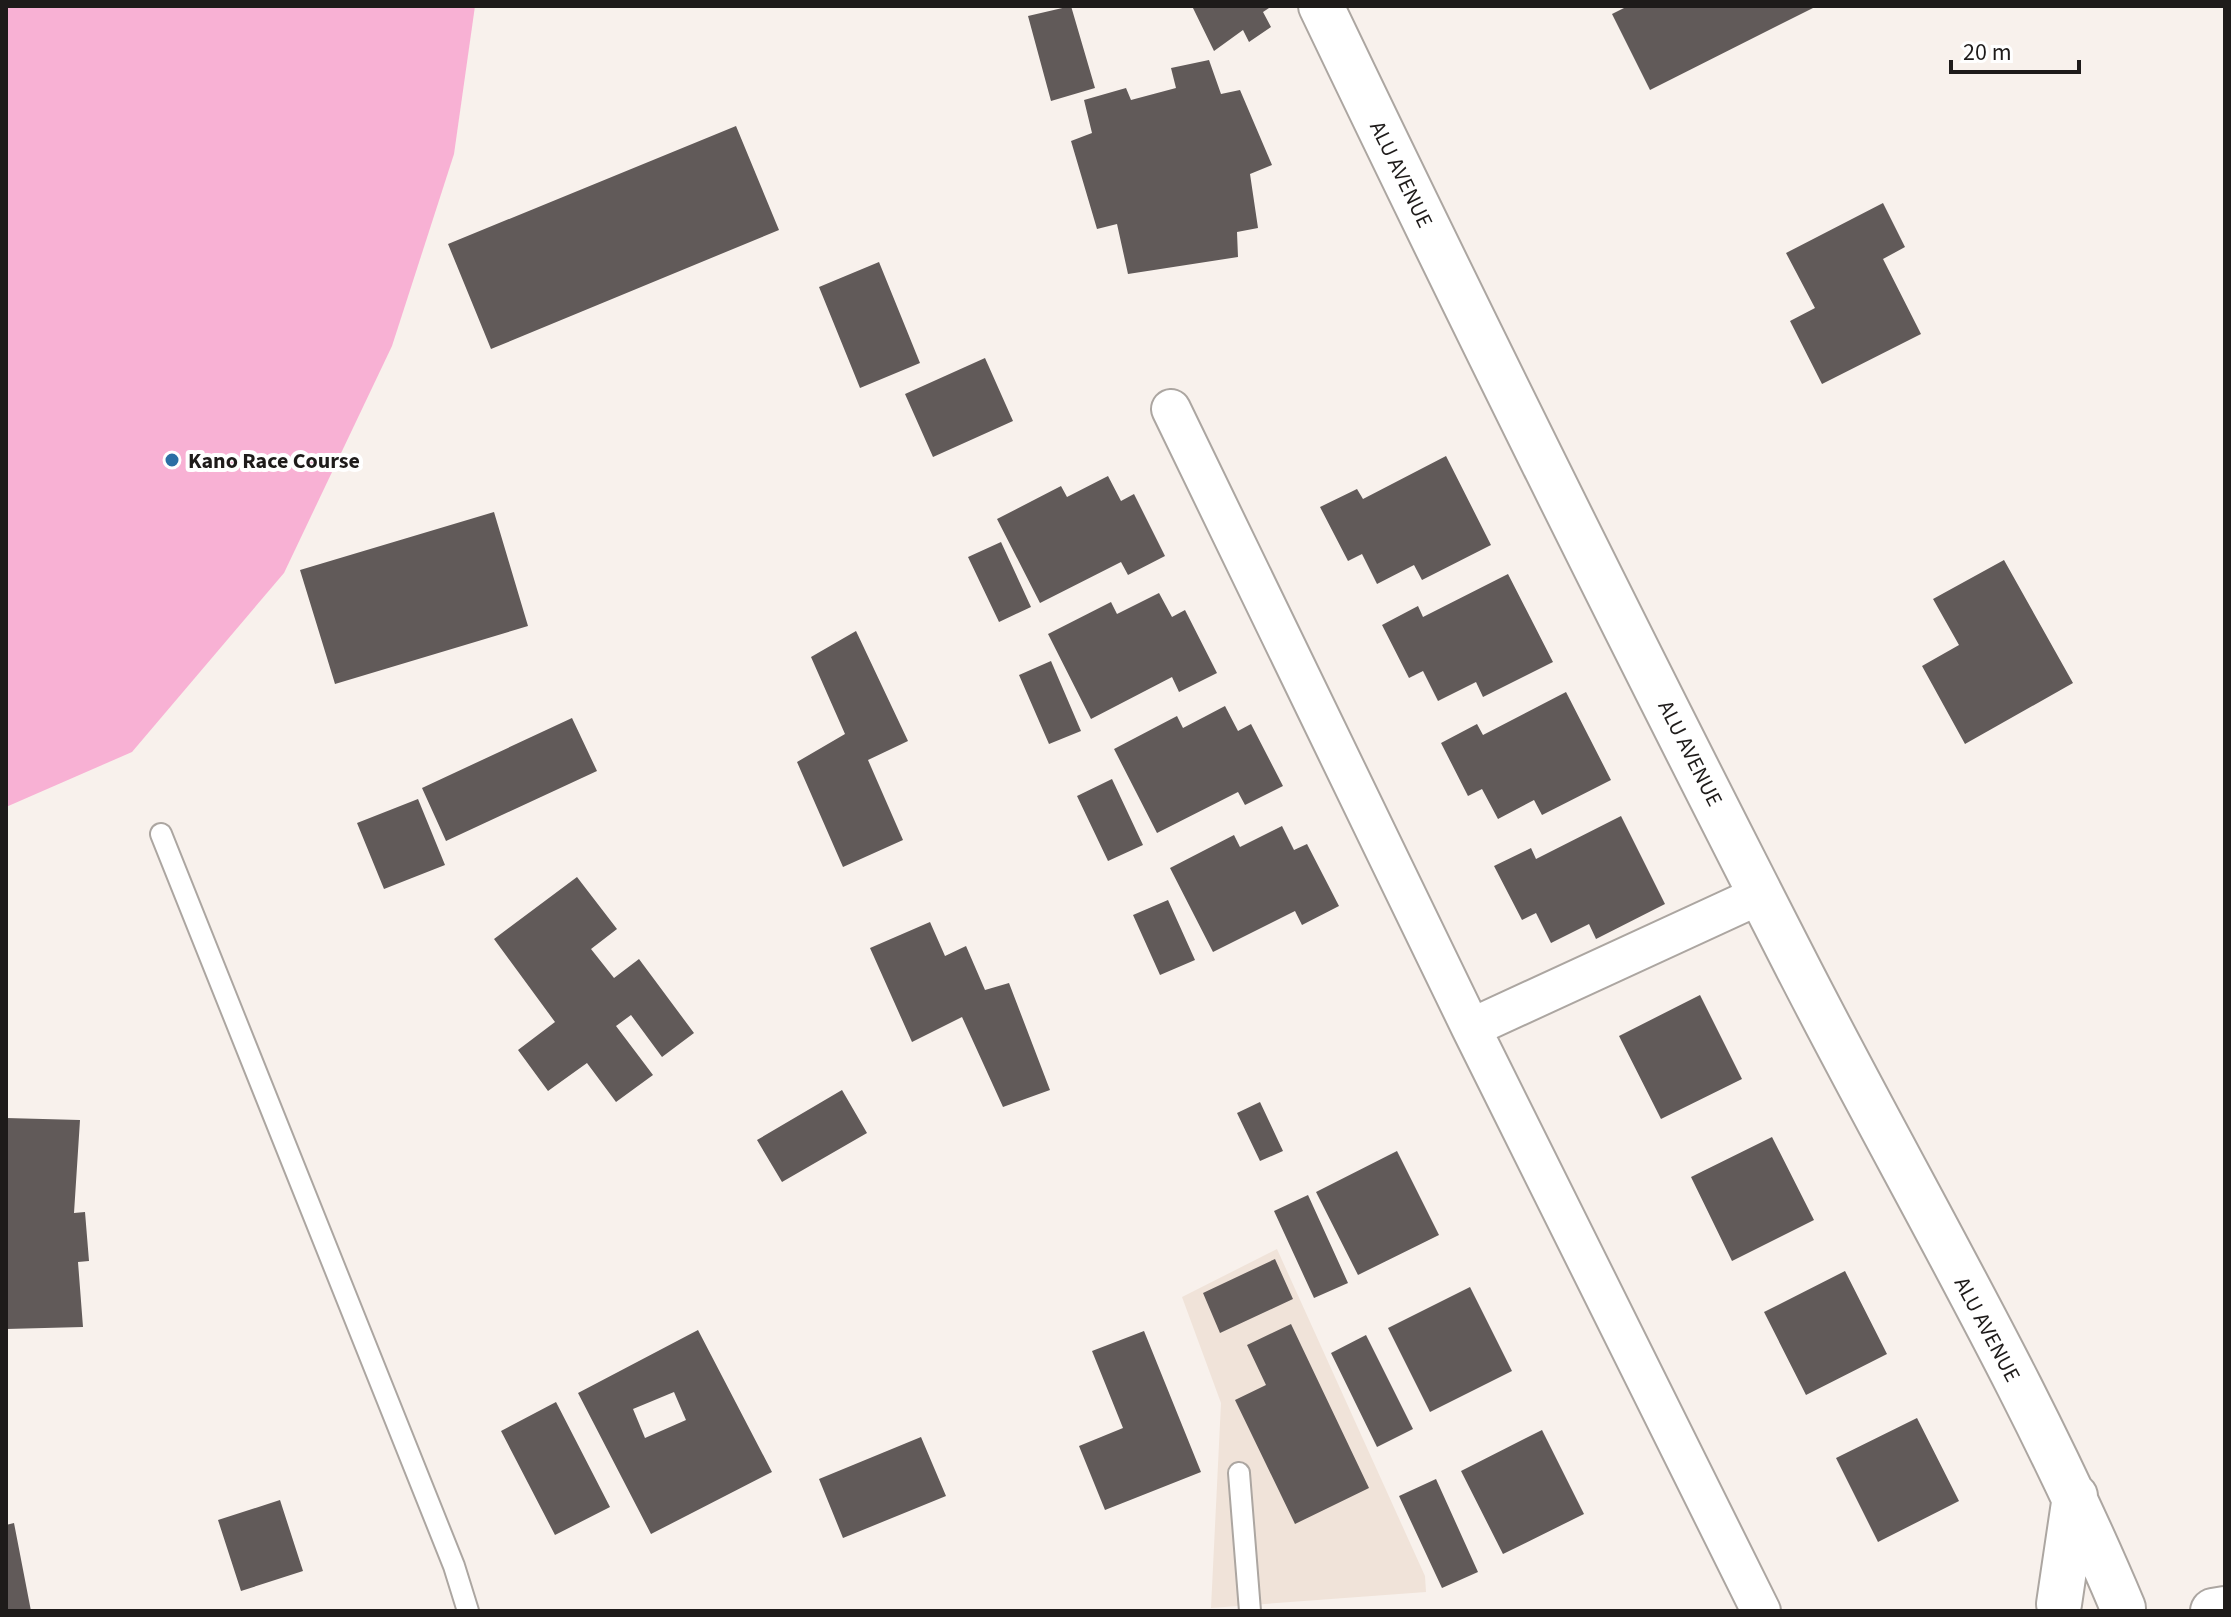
<svg xmlns="http://www.w3.org/2000/svg" width="2231" height="1617" font-family="'Source Sans 3',sans-serif">
<style>
.built{fill:#f0e3d9}
.green{fill:#f8b1d4}
.building{fill:#615a59;fill-rule:evenodd}
.lines{fill:none;stroke-linecap:round;stroke-linejoin:round}
.service-casing{stroke:#aca6a1;stroke-width:24}
.minor-casing{stroke:#aca6a1;stroke-width:42}
.tertiary-casing{stroke:#aca6a1;stroke-width:48}
.service{stroke:#fff;stroke-width:20}
.minor{stroke:#fff;stroke-width:38}
.tertiary{stroke:#fff;stroke-width:44}
.poi-dot{fill:#2b6ea4;stroke:#fff;stroke-width:3}
.labels{text-anchor:middle;stroke-width:8;stroke-linejoin:round;paint-order:stroke}
.street-label{font-size:22px;fill:#1e1b1a;stroke:#fff}
.poi-label{font-size:22px;font-weight:bold;fill:#1e1b1a;stroke:#fff;text-anchor:start}
</style>
<rect width="100%" height="100%" fill="#f8f1ec"/>
<path class="built" d="M1277,1249L1425,1576L1426,1592L1211,1608L1221,1403L1182,1297Z"/>
<path class="green" d="M6,6H475L454,154L392,346L284,573L132,752L6,807Z"/>
<path class="building" d="M1071,6L1095,88L1051,101L1028,16Z
M1192,6H1272L1263,12L1271,27L1249,42L1243,30L1214,51Z
M1628,6H1817L1650,90L1612,14Z
M1209,60L1221,94L1240,90L1272,165L1250,174L1258,228L1237,232L1238,257L1128,274L1117,224L1097,229L1071,141L1092,133L1084,100L1126,88L1131,100L1176,88L1171,68Z
M736,126L779,230L491,349L448,244Z
M1883,203L1905,247L1883,259L1921,334L1822,384L1790,321L1815,308L1786,253Z
M879,262L920,363L860,388L819,287Z
M985,358L1013,421L933,457L905,394Z
M1446,456L1491,545L1422,580L1414,565L1377,584L1362,554L1348,561L1320,507L1357,489L1363,499Z
M1108,476L1121,501L1134,494L1165,556L1128,575L1121,562L1040,603L997,519L1061,486L1067,497Z
M494,512L528,626L335,684L300,570Z
M1001,542L1031,607L999,622L968,557Z
M2004,560L2073,683L1965,744L1922,666L1959,645L1933,599Z
M1508,574L1553,662L1483,697L1476,682L1438,701L1423,671L1409,678L1382,625L1418,606L1423,617Z
M1159,593L1172,617L1185,610L1217,673L1179,692L1172,677L1091,719L1048,634L1111,602L1117,614Z
M856,631L908,741L868,760L903,840L843,867L797,762L845,734L811,657Z
M1051,661L1081,731L1049,744L1019,675Z
M1566,692L1611,780L1542,815L1534,800L1498,819L1482,789L1468,796L1441,743L1477,724L1483,735Z
M1225,706L1238,731L1251,724L1283,786L1245,805L1238,792L1157,833L1114,749L1177,716L1183,728Z
M572,718L597,771L446,841L422,788Z
M1112,779L1143,845L1108,861L1077,796Z
M418,799L445,865L384,889L357,823Z
M1621,816L1665,904L1596,939L1589,924L1551,943L1536,913L1522,920L1494,866L1531,848L1536,859Z
M1282,826L1294,850L1307,844L1339,906L1302,925L1295,911L1213,952L1170,868L1234,835L1240,847Z
M577,877L617,929L591,949L614,978L639,959L694,1033L662,1057L631,1015L616,1026L653,1075L616,1102L587,1063L548,1091L518,1050L555,1022L494,939Z
M1168,900L1195,960L1160,975L1133,915Z
M930,922L945,956L966,946L985,990L1009,983L1050,1090L1003,1107L962,1017L912,1042L870,948Z
M1700,995L1742,1079L1661,1119L1619,1036Z
M842,1090L867,1133L782,1182L757,1140Z
M1260,1102L1283,1151L1260,1161L1237,1113Z
M6,1118L80,1120L74,1213L85,1212L89,1261L78,1262L83,1327L6,1329Z
M1772,1137L1814,1220L1732,1261L1691,1177Z
M1397,1151L1439,1235L1358,1275L1316,1192Z
M1308,1195L1348,1283L1314,1298L1274,1211Z
M1275,1259L1293,1299L1220,1333L1203,1293Z
M1845,1271L1887,1354L1806,1395L1764,1312Z
M1470,1287L1512,1371L1430,1412L1388,1328Z
M1291,1324L1369,1488L1295,1524L1235,1400L1266,1385L1247,1345Z
M698,1330L772,1472L651,1534L578,1393ZM674,1392L686,1420L645,1438L633,1409Z
M1144,1331L1201,1472L1105,1510L1079,1446L1123,1428L1092,1351Z
M1366,1335L1413,1429L1377,1447L1331,1353Z
M556,1402L610,1507L555,1535L501,1431Z
M1917,1418L1959,1501L1878,1542L1836,1458Z
M1542,1430L1584,1514L1503,1554L1461,1471Z
M921,1437L946,1496L843,1538L819,1479Z
M1436,1479L1478,1572L1442,1588L1399,1496Z
M280,1500L303,1571L241,1591L218,1520Z
M14,1523L31,1611H6V1525Z"/>
<g class="lines">
<defs>
<path id="service" d="M161,834L454,1566L468,1611
M1239,1473L1250,1611"/>
<path id="minor" d="M1171,409L1471,1028L1761,1611
M1471,1028L1762,894"/>
<path id="tertiary" d="M1321,6C1474,326 1632,643 1793,958C1903,1174 2029,1384 2123,1608
M2059,1604L2075,1496
M2213,1611L2225,1609"/>
</defs>
<use href="#service" class="service-casing"/>
<use href="#minor" class="minor-casing"/>
<use href="#tertiary" class="tertiary-casing"/>
<use href="#service" class="service"/>
<use href="#minor" class="minor"/>
<use href="#tertiary" class="tertiary"/>
</g>
<circle class="poi-dot" cx="172" cy="460" r="8"/>
<g class="labels">
<g class="street-label">
<text transform="translate(1402 174) rotate(64)" y="8">ALU AVENUE</text>
<text transform="translate(1691 753) rotate(63)" y="8">ALU AVENUE</text>
<text transform="translate(1988 1329) rotate(62)" y="8">ALU AVENUE</text>
</g>
<g class="poi-label">
<text x="188" y="468">Kano Race Course</text>
</g>
</g>
<rect width="2231" height="1617" fill="none" stroke="#1e1b1a" stroke-width="16"/>
<path d="M1951 60v12h128v-12" fill="none" stroke="#1e1b1a" stroke-width="4"/>
<text x="1963" y="60" font-size="24" fill="#1e1b1a" stroke="#ffffff" stroke-width="6" paint-order="stroke">20 m</text>
</svg>
